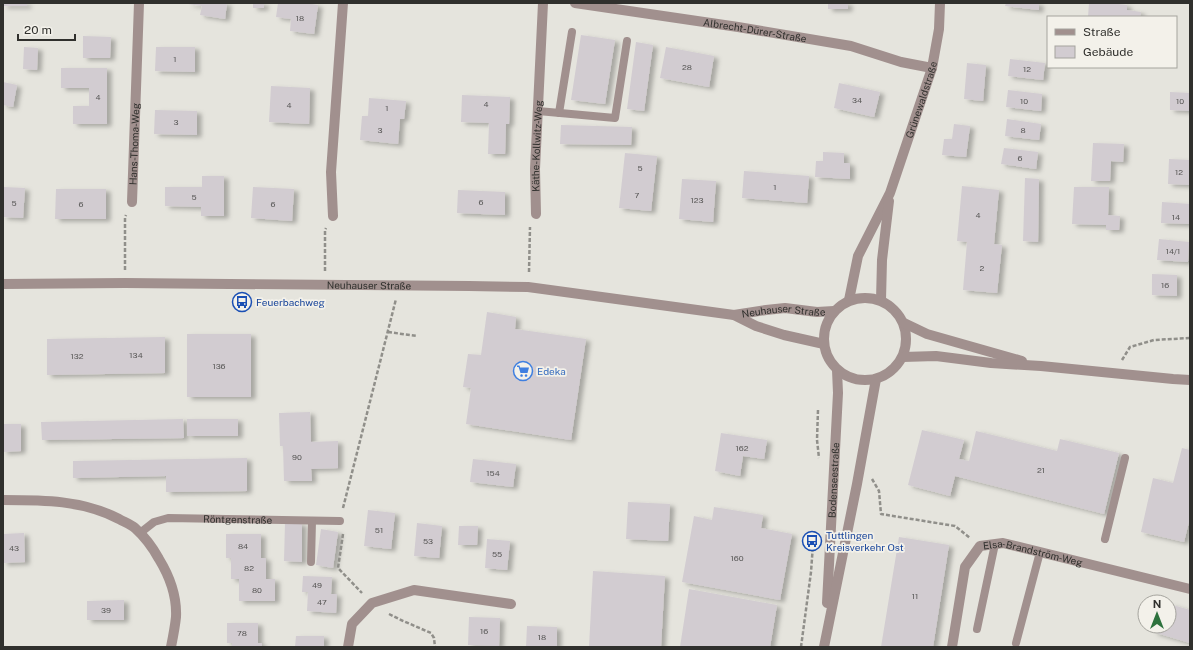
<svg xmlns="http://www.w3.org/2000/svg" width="1193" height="650" font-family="'Public Sans',sans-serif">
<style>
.building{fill:#d2ccd1;filter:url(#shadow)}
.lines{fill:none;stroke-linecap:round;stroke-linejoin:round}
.path{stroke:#908f8a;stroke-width:2.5;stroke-dasharray:4 2;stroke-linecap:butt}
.service{stroke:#a1908e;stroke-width:8}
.minor{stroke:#a1908e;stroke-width:10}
.tertiary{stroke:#a1908e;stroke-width:10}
.labels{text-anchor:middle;stroke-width:3.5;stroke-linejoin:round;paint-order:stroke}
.number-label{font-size:8px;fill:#585756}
.street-label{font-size:10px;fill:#30302d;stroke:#f3f1ea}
.transit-label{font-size:10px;fill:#164399;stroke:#f3f1ea;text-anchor:start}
.shop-label{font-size:10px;fill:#366cbe;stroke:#f3f1ea;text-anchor:start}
</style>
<defs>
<filter id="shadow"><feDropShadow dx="4.5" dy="2.5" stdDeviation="2" flood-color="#0004"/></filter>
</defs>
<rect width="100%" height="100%" fill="#e5e4dd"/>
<path class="building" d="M3,3H27V6H3Z
M188,3H227L225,19L200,15L202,6L188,4Z
M253,3H264V8H253Z
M278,3H304L318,5L314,34L290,31L291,19L276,17Z
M828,3H848V9H828Z
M1006,3H1039V10L1005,6Z
M1089,3H1109L1127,5V10L1141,12L1140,17H1088Z
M581,35L615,40L605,104L571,100Z
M83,36L111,37L110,58H83Z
M636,42L653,45L644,111L627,109Z
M24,47L38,48L37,70L23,69Z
M156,47H195V72L155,71Z
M666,47L714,56L709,87L660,78Z
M1010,59L1045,63L1043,80L1008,76Z
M967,63L986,65L983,101L964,99Z
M61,68H107V124H73V106H89V88H61Z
M3,82L17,85L13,107L3,105Z
M839,83L880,92L874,117L834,108Z
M271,86L310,88L309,124L269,122Z
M1008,90L1042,94L1041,111L1006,107Z
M1170,92L1190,93V111L1170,110Z
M462,95L510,97L509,124H506L505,154H488L489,123L461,122Z
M369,98L406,101L404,119H400L398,144L360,140L362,116H368Z
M155,110L197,111V135L154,134Z
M1007,119L1041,124L1039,140L1005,136Z
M954,124L970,126L966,157L942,155L944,139H952Z
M561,125L632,127L631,145L560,144Z
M1093,143L1124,144L1123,162L1111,161L1110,181H1091Z
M1004,148L1038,152L1036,169L1001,164Z
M823,152L844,153V163H850V179L815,177L816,161H823Z
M625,153L657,156L651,211L619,208Z
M1169,159L1190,160V185L1168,184Z
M744,171L809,176L807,203L742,198Z
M202,176H224V216H201V207L165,206V187H202Z
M1025,178L1039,179L1038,242L1023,241Z
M682,179L716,181L713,222L679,219Z
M962,186L999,190L994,244L1002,245L997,293L963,290L967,242L957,241Z
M3,187L25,188L23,218L3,217Z
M253,187L294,189L292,221L251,218Z
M1074,187H1109L1108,215L1120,216L1119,230H1106V225L1072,224Z
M56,189H106V219H55Z
M458,190L505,192V215L457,213Z
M1162,202L1190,204L1189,224L1161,223Z
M1159,239L1189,242L1188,262L1157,260Z
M1152,274L1177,275V296L1152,295Z
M487,312L516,317L515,329L586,339L571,440L466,424L471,388L463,387L468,354L481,355Z
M187,334H251V397H187Z
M165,337V373L47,375V339Z
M310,412L311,442L338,441V468L311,469L312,481H284L283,446H280L279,413Z
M183,419L184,438L42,440L41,422Z
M187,419H238V436H187Z
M3,424H21V451L3,452Z
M922,430L964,440L959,459L969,461L976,431L1057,451L1060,439L1119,453L1104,514L955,476L950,496L908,485Z
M721,433L767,440L764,459L743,456L740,476L715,471Z
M1182,448L1190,450V518L1184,542L1141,532L1153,478L1173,483Z
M247,458V491L166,492V476L73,478V461Z
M473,459L516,464L513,487L470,482Z
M628,502L670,504L668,541L626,539Z
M714,507L763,515L761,528L792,534L780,600L682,582L694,516L712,520Z
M368,510L395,513L391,549L364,546Z
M285,523H302V562L284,561Z
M417,523L442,526L439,558L414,556Z
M459,526H478L477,545H458Z
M321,529L338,532L333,568L316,565Z
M24,533L25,562L3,563V534Z
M226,534H261V558H266V579H275V601H239V579H231V558H226Z
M899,537L949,545L933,647H881Z
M487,539L510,541L507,570L485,568Z
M593,571L665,576L661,647H589Z
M303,576L332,577L331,594H337L336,613L307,611L308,592H302Z
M689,589L777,605L770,647H680Z
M124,600V620H87V601Z
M1169,604L1190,610V643L1153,632L1155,626H1169Z
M469,617L500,618L499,646L468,645Z
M227,623H258V643H262V647H232V643H227Z
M527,626L557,627V647H526Z
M296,636H324V647H295Z"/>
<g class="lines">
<path class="path" d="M125,270V218L126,215
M325,271V230L326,228
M529,272L530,227
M388,332L417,336
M1122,360L1130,347L1154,340L1190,338
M818,410L817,440L819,458
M872,479L879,491L881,514L955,526L970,538
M343,508L396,299
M343,534L338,568L362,593
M389,614L401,620L431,633L434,638L435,647
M801,647L811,572L814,531"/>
<g class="service">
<path d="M538,111L615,118L627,41"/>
<path d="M559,113L572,32"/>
<path id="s1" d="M140,533L154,522L168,518L340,521"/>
<path d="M1105,539L1125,458"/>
<path d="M311,562L312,521"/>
<path d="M977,629L995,544"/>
<path d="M1016,643L1040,552"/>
</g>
<g class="minor">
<path id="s2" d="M575,3L738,27L851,46L901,62L932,68"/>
<path id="s3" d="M132,202L139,3"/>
<path id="s4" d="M536,214L535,169L543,3"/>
<path d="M333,216L331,172L343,3"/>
<path id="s5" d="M849,300L858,256L890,193L932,68L939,29L940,3"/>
<path d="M881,300L882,260L889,201"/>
<path d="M3,500C43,500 83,500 119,519C124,522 130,524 135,528C145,537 153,548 159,559C170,577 177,596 176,617C175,627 173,637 171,647"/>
<path d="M348,647L352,624L372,603L414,590L511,604"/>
<path id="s6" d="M952,647L965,567L980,546L1003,543L1190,589"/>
</g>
<g class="tertiary">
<path id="s7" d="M3,284L125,283L469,286L528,287L734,315L756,326L784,335L824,344"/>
<circle cx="865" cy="339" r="41"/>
<path id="s8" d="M734,315L766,310L785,308L817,312L834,311"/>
<path d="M904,323L927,334L1022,361"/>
<path d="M903,357L936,356L991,363L1041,366L1173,379L1190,380"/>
<path id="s9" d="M827,603L837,412L838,393L837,370"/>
<path d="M824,647L857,484L876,379"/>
</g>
</g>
<defs>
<symbol id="bus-ring" viewBox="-11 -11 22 22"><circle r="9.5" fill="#f3f1ea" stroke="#1a4fb4" stroke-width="1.5"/><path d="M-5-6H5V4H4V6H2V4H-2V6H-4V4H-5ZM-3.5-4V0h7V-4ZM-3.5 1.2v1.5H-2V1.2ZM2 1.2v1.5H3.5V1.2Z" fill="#1a4fb4"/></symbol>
<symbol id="supermarket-ring" viewBox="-11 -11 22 22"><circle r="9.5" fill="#f3f1ea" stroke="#3f7fe0" stroke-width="1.5"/><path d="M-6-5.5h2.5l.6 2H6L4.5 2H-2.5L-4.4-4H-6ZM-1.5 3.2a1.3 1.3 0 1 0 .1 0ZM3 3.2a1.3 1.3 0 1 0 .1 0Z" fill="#3f7fe0"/></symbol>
</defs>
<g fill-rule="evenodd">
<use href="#bus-ring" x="231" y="291" width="22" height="22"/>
<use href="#supermarket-ring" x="512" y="360" width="22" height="22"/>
<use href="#bus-ring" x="801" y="530" width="22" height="22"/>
</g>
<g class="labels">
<g class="number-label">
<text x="300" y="21">18</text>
<text x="175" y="62">1</text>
<text x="687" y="70">28</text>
<text x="1027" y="72">12</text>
<text x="98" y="100">4</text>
<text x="857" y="103">34</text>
<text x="1024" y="104">10</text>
<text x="1180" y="104">10</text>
<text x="486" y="107">4</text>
<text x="289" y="108">4</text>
<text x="387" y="111">1</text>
<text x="176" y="125">3</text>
<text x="380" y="133">3</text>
<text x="1023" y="133">8</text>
<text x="1020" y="161">6</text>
<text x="640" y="171">5</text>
<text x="1179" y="175">12</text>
<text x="775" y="190">1</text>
<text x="637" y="198">7</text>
<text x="194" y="200">5</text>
<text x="697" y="203">123</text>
<text x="481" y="205">6</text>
<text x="14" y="206">5</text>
<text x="81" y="207">6</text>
<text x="273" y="207">6</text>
<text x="978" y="218">4</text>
<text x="1176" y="220">14</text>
<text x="1173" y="254">14/1</text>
<text x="982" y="271">2</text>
<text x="1165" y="288">16</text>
<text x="136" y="358">134</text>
<text x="77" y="359">132</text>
<text x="219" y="369">136</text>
<text x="742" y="451">162</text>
<text x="297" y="460">90</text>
<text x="1041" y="473">21</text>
<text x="493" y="476">154</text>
<text x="379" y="533">51</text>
<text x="428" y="544">53</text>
<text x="243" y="549">84</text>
<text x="14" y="551">43</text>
<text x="497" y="557">55</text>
<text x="737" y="561">160</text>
<text x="249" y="571">82</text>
<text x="317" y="588">49</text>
<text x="257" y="593">80</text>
<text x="915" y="599">11</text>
<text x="322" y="605">47</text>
<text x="106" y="613">39</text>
<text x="484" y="634">16</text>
<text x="242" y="636">78</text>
<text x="542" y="640">18</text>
</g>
<g class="street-label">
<text dy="4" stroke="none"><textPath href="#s2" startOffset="182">Albrecht-Dürer-Straße</textPath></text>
<text dy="4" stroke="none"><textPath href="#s5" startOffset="214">Grünewaldstraße</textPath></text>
<text dy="4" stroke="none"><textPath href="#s3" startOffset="58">Hans-Thoma-Weg</textPath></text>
<text dy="4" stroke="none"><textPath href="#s4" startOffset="68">Käthe-Kollwitz-Weg</textPath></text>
<text dy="4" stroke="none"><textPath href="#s7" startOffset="366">Neuhauser Straße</textPath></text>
<text dy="4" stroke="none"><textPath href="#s8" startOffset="50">Neuhauser Straße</textPath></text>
<text dy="4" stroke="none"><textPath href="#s9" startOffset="123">Bodenseestraße</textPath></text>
<text dy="4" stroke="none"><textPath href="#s1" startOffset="102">Röntgenstraße</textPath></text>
<text dy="4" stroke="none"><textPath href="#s6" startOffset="161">Elsa-Brandström-Weg</textPath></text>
</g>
<g class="transit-label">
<text x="256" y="306">Feuerbachweg</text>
<text x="826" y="539">Tuttlingen<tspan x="826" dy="12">Kreisverkehr Ost</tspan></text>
</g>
<g class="shop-label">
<text x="537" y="375">Edeka</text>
</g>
</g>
<rect width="1193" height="650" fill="none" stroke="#30302d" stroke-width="8"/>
<rect x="1047" y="16" width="130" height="52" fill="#f3f1ea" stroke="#a5a49e"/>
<rect x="1055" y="29" width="20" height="6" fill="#a1908e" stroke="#a5a49e"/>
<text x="1083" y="36" font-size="12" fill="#30302d">Straße</text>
<rect x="1055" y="46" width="20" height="12" fill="#d2ccd1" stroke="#a5a49e"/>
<text x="1083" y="56" font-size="12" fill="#30302d">Gebäude</text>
<g transform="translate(1157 614)"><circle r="19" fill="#f3f1ea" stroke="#a5a49e"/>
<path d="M0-3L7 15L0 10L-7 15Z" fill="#2d723d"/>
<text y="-6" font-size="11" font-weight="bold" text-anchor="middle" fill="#30302d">N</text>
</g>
<path d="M18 34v6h57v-6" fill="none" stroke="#30302d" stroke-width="2"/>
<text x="24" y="34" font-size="12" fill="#30302d" stroke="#f3f1ea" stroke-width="3" paint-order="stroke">20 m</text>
</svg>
